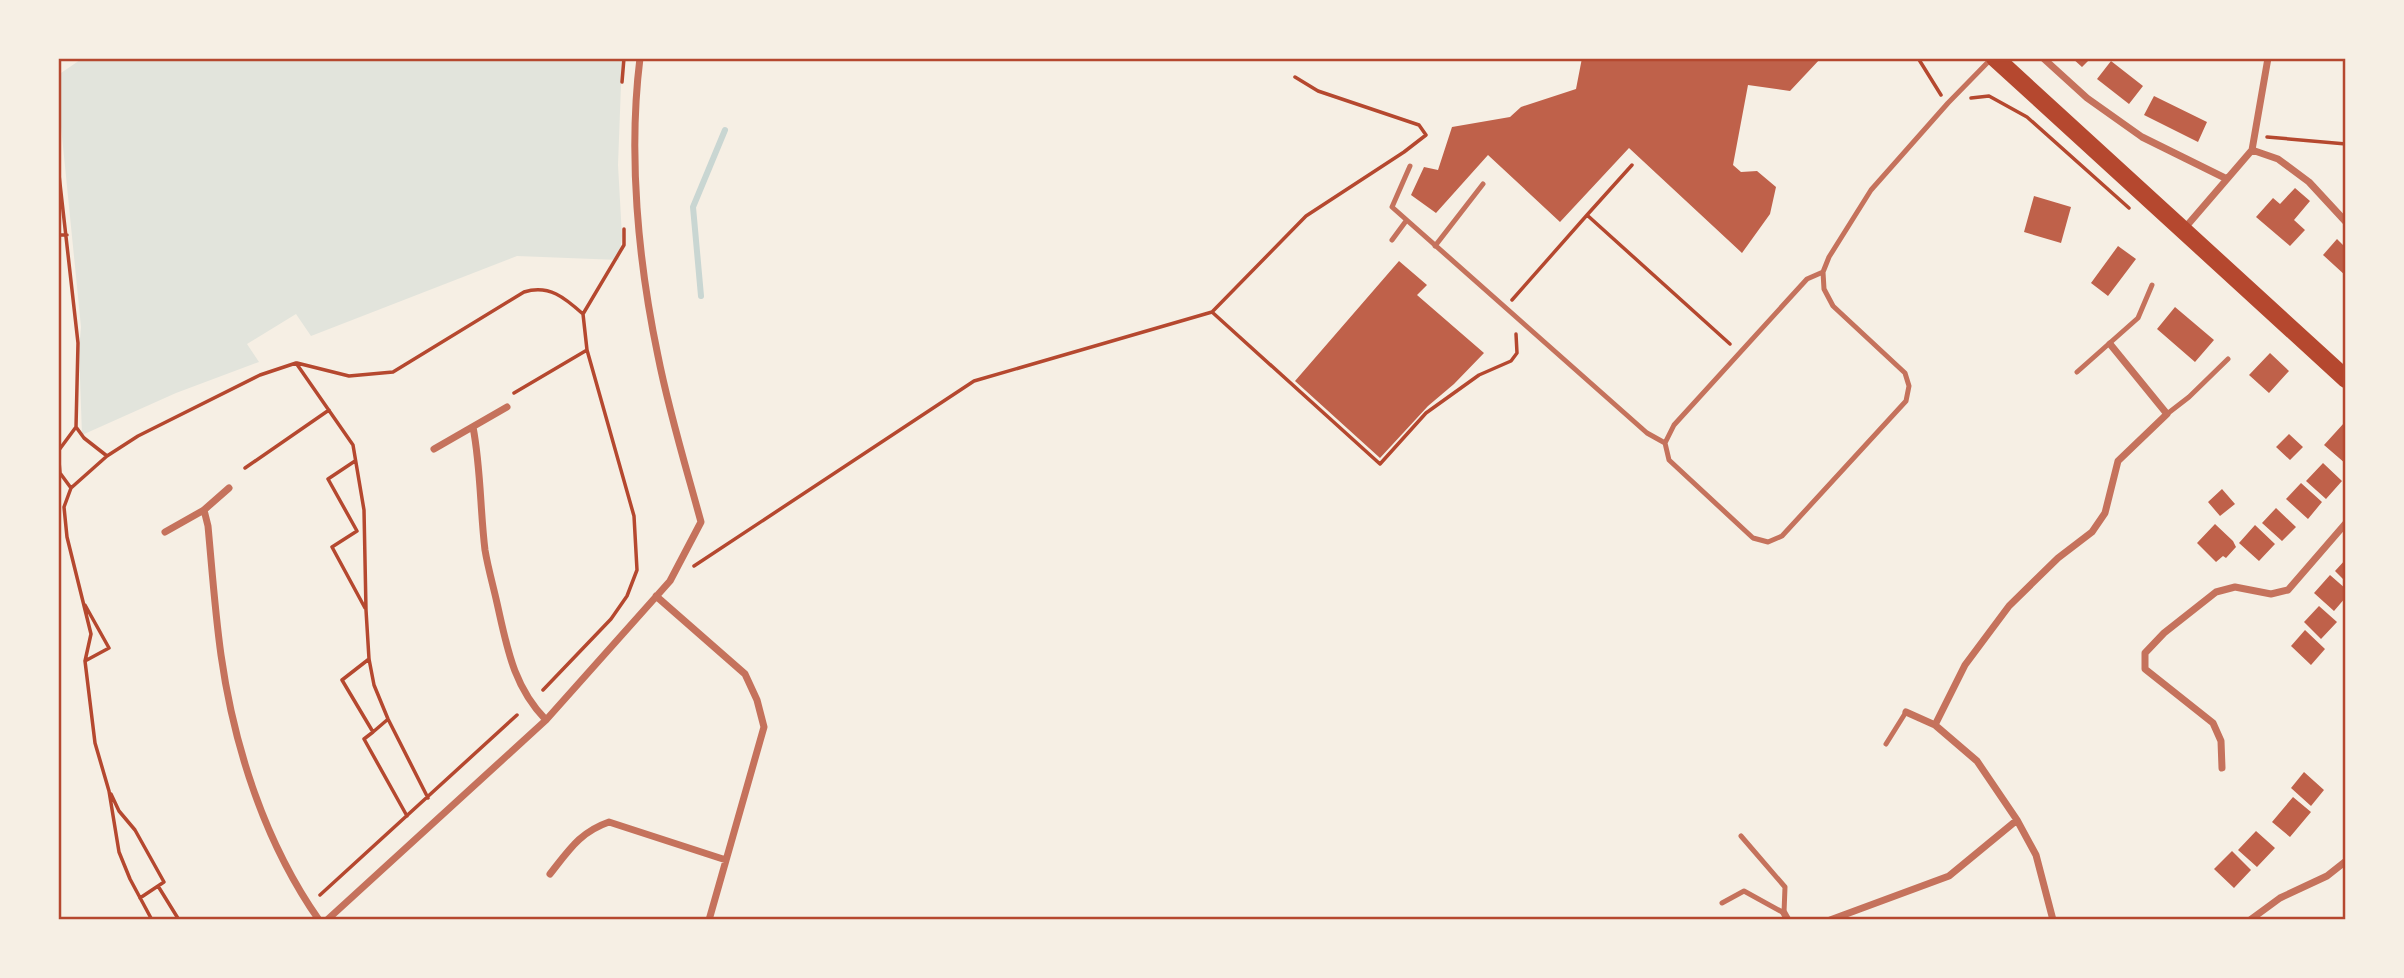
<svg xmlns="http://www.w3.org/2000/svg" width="2404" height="978" font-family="Montserrat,sans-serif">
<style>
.green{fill:#e2e4dc}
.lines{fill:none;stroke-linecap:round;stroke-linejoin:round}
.stream{stroke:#c9d6d2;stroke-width:6}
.building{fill:#bf614a}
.path{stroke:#b5482f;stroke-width:3.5}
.service{stroke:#c5725c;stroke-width:5}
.minor{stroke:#c5725c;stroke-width:7}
.primary{stroke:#b5482f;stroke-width:18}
.neatline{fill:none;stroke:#b5482f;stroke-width:2.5}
</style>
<rect width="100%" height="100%" fill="#f6efe4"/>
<path class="green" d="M83,58H622L618,165L622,236L619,260L517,256L311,336L296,314L247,344L259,362L176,393L82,435L79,350L81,327L58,96V75Z"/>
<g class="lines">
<path class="stream" d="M701,296L693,207L725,130"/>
</g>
<path class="building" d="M1582,58H1821L1790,91L1748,85L1733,165L1741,172L1757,171L1776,187L1770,214L1742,253L1629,148L1560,222L1488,155L1436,213L1411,195L1424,167L1438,170L1452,127L1510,117L1521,107L1576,89Z
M2072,58H2091L2082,67Z
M2111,61L2143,86L2129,104L2097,79Z
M2154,96L2207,122L2198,142L2144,115Z
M2295,188L2310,201L2294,220L2305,230L2290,246L2256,217L2273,198L2280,204Z
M2034,196L2071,207L2061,243L2024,232Z
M2337,239L2346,248V276L2323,255Z
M2118,246L2136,259L2108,296L2091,283Z
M1399,261L1427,285L1417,295L1484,353L1454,384L1428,406L1380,458L1295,381Z
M2175,307L2214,340L2195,362L2157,329Z
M2270,353L2289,371L2269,393L2249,375Z
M2344,423L2346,425V464L2324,445Z
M2289,434L2303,447L2290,460L2276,447Z
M2323,463L2342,481L2326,499L2306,481Z
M2301,483L2322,502L2308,519L2286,499Z
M2222,489L2235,504L2220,516L2208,502Z
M2276,508L2296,527L2282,541L2262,523Z
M2215,524L2233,541L2236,547L2226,558L2223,556L2216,562L2197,543Z
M2255,525L2275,544L2259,561L2239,543Z
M2346,559V582L2335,571Z
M2330,575L2346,589V597L2334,611L2314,593Z
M2319,606L2337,622L2321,639L2304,622Z
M2305,630L2325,649L2311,665L2291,646Z
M2304,772L2324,790L2311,806L2291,788Z
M2293,797L2311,812L2290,837L2272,822Z
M2256,831L2275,848L2257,867L2238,850Z
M2232,851L2251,870L2234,888L2214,869Z"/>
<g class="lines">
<path class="path" d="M1918,58L1941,95
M622,82L624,58
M1971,98L1989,96L2027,117L2129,208
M2267,137L2346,144
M1632,165L1587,215L1730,344
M58,166L78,343L76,427L84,438L107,456
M58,235H67
M1512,300L1587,215
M1212,312L1380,464L1426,413L1479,375L1511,361L1517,353L1516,334
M297,363L349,376L393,372L524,292C549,284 565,298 583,314
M514,393L587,350
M58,450L60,473L71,488L107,456L138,436L260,375L296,363L353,445L364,510L366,610L369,659L374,685L388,719L428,798
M59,450L76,427
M355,461L328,479L357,531L332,547L365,608
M245,468L329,410
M71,488L64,507L67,537L91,634L85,661L95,743L109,791L119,852L130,879L152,920
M694,566L974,381L1212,312L1306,216L1404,152L1426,135L1419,125L1318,91L1295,77
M85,605L109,648L85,661
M369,659L342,680L373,732L364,739L407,816
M543,690L611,619L627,596L637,570L634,516L587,350L583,314L624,245V229
M373,732L387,720
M111,794L119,811L135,830L164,882L158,886
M320,895L517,715
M140,898L158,886L179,920"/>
<path class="service" d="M1410,166L1392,207L1647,433L1665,443
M1392,240L1406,221
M1435,246L1483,184
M1823,272L1807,279L1674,425L1665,443L1669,460L1753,538L1768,542L1782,536L1906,401L1909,386L1905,373L1833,306L1824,289L1823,272L1829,257L1871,190L1948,103L1991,59
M2077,372L2138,318L2152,285
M2167,414L2189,397L2228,359
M1886,744L1906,712
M1722,903L1744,891L1784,913L1785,887L1741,836"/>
<path class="minor" d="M2043,58L2087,98L2142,137L2227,179
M2252,150L2278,159L2309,182L2346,222
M2184,229L2252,150L2268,58
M473,427C481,469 480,509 485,550C488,568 493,585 497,603C507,647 513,686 546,720
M434,449L507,407
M204,510L208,526C212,569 215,612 221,655C234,747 265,843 319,920
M165,532L204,510L229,488
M656,596L745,674L757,700L764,727L709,920
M1906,712L1935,725L1977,761L2017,820L2036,855L2053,920
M1935,725L1965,665L2009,606L2058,558L2092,532L2105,513L2118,461L2167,414L2110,344
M2222,768L2221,741L2213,723L2145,669V653L2164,633L2216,592L2235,587L2271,594L2288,590L2346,523
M550,874C569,850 580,832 609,822L726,860
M1784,913L1788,920
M327,920L546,720L670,581L701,522C686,467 669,412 658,356C638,261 628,154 640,58
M1830,920L1949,876L2017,820
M2250,920L2280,898L2327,876L2346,861"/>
<path class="primary" d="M1995,58L2346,379"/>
</g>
<rect width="2404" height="978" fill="none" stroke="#f6efe4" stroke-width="119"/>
<rect x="60" y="60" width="2284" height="858" class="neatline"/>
</svg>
